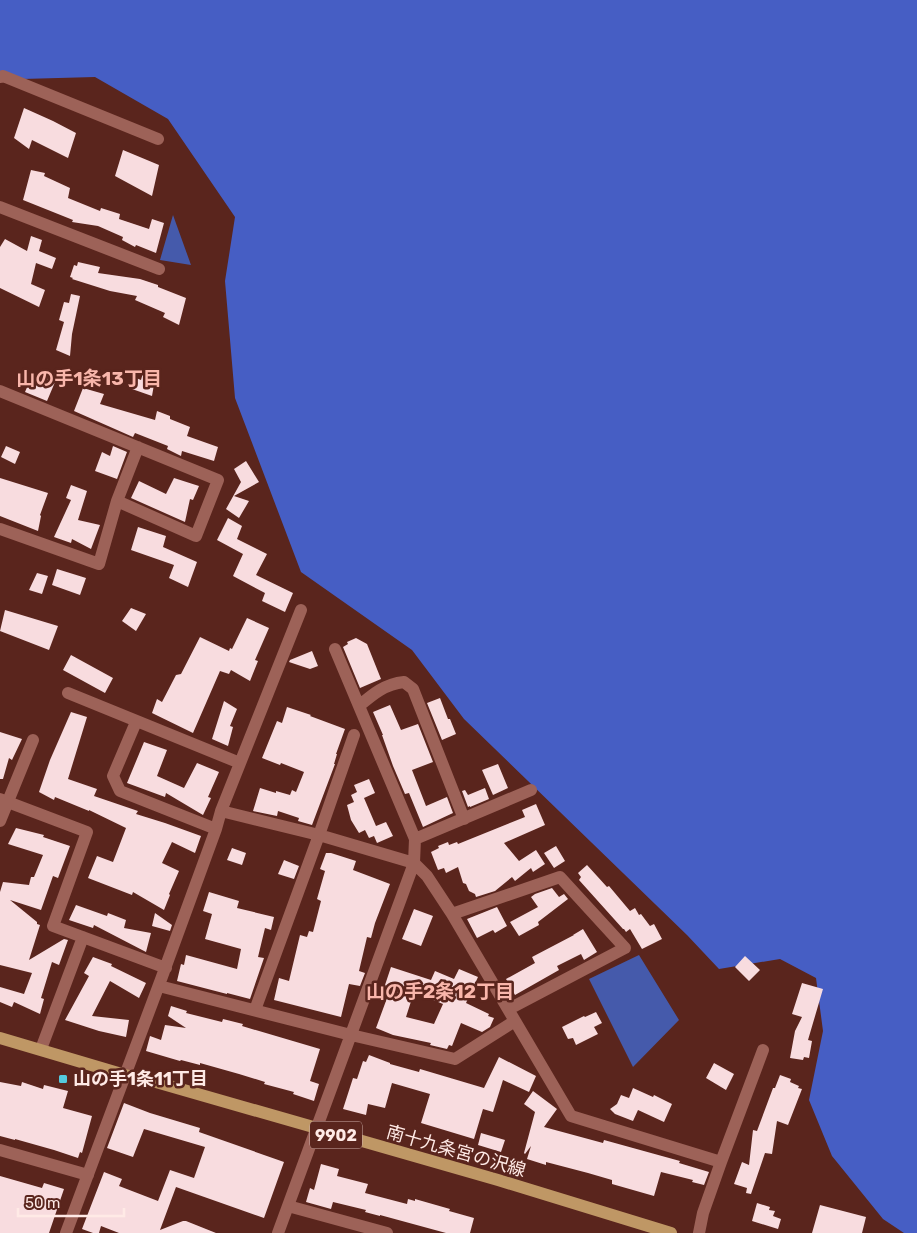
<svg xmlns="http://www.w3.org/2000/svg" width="917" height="1233" font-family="Rubik,'Noto Sans JP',sans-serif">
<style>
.green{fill:#455aab}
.forest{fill:#465ec4}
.building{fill:#f8dcdf;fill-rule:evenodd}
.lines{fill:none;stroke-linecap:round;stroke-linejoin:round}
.minor{stroke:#9d6258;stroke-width:12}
.major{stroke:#bf9765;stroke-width:12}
.poi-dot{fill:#54cade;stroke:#5a251d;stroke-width:2}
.labels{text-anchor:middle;stroke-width:5;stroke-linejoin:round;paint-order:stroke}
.shield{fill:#5a251d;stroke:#ceafaa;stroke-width:1}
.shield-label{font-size:16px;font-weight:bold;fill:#ffeae6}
.poi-label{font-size:18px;font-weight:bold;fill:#ffeae6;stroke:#5a251d;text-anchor:start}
.street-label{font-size:18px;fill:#ffeae6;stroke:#5a251d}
.neighbourhood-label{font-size:19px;font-weight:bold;fill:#f9b6ab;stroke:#5a251d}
</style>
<rect width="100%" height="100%" fill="#5a251d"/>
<path class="green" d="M173,215L191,265L160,260Z
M639,955L679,1020L633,1067L589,979Z"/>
<path class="forest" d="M0,0H917V1233H904L883,1219L832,1156L809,1100L823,1031L816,978L780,959L719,969L687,935L464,719L412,650L301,572L235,398L225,281L235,217L168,119L95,77L22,79L0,75Z"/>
<path class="building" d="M24,108L53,121L76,133L68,158L32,140L29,149L14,138Z
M123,150L159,165L152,196L115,176Z
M31,170L45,173L44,176L70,188L68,198L100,211L101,208L120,214L119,219L149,229L152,219L164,223L156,253L136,245L135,247L122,240L123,237L98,226L72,222L73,220L23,200Z
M31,236L42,240L39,251L56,258L52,269L36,263L31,284L45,290L39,307L0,288V247L5,239L27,251Z
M78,262L100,267L98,273L140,279L158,285V287L186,298L179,325L163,317L165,313L135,300L137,296L110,291L72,279L73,278L70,277L74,265L77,266Z
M71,294L80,296L72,334L70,356L56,350L64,322L59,320L64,302L69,303Z
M42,369L58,375L47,401L25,392L31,378L41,381Z
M144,369L156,373L152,396L132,389L136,378L141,380Z
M83,388L104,394L100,404L155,420L157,411L170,416V419L190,427L187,436L218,447L214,461L182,451L181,456L167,449L168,446L135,433L133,437L74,411Z
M6,446L20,452L15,464L1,457Z
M113,446L127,452L117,479L95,471L102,452L110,456Z
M246,461L259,482L234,496L249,501L239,518L226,509L241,482L234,469Z
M0,478L48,493L40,515L41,516L38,531L0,516Z
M174,478L199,486L193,500L190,499L185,522L131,498L139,481L166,494Z
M71,485L87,491L78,520L100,525L91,549L72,539L71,543L54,537L71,500L66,498Z
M228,518L242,526L237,539L267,554L256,575L293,593L285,612L262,601L265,593L233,576L243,554L217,540Z
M138,527L166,536L163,547L197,562L188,587L169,578L174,565L131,550Z
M57,569L86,578L80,595L52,585Z
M37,573L48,576L42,594L29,590Z
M131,608L146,614L136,631L122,621Z
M5,610L58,626L49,650L0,631Z
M247,618L269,628L255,660L258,661L250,681L231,670L229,674L220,671L193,733L152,713L157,699L162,702L176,675L181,674L200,637L229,651L230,648L232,649Z
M356,638L367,644L381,679L360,688L343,647L348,644L347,642Z
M312,651L318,666L310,669L289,662L290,660Z
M71,655L113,678L105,693L63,670Z
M440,698L448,719H450L456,734L442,740L427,703Z
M224,701L237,709L230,726L233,727L228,746L212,739Z
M390,705L401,730L418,724L433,762L412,770L426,806L447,797L453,813L423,827L409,793L405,794L393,766L382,735H383L373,712Z
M287,707L311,715L310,716L345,729L336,754H337L334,764H335L312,825L298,821L299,818L278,811L277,816L253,811L260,788L276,793V791L290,795L292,790L296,792L304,772L281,763L280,765L262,758L277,721L282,723Z
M71,712L87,717L68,779L97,789L94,796L138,811L136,814L165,823L201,836L195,853L172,842L162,863L179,871L169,894L170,895L164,910L133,892L132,895L88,878L97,856L113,862L126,828L89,810V811L55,797L54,800L39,792L50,760Z
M0,732L22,739L12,760L9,758L3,779H0Z
M144,742L167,750L157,776L184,788L197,763L219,772L208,797L211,798L203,815L166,793L165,797L127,783Z
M498,764L508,788L493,795L482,770Z
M369,779L375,793L364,798L376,826L386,822L393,836L377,843L374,836L369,838L365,830L359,833L351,820L347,805L354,802L351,795L357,792L354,785Z
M485,788L489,799L470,807V806L468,807L462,791L465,790L468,795Z
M536,804L545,825L504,843L519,861L536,850L545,864L533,872L531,868L515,881L512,877L495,891L476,897L475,894L469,891L466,884L463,883L458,867L446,873L444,868L438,870L431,852L439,848L438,846L448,842L449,845L457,842L458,844L525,817L522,810Z
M16,828L44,835L43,837L70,846L58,878L53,876L41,910L10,900L37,922V924L40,925L29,960L64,939L68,940L59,965L52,962L41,998L44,999L40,1014L14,1002L12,1007L0,1002V987L24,994L32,973L0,965V892L3,882L29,885L31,877H34L43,855L8,844Z
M556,846L565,861L554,868L544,853Z
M232,848L246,853L242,865L227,860Z
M326,853H331L356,861L353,870L390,884L375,923L371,938L367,937L359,971L365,973L360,986L349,984L341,1017L274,1000L279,978L289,981L300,935L307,937L309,931L313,932L321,901L317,899L325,871L320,869Z
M284,860L299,866L294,879L278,874Z
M587,865L607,887L609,886L630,911L635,908L639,915L641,914L650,926L654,924L662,939L642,949L630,929L626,932L624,929H623L579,880L581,877L578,873Z
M552,888L559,897L564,894L568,899L538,922L539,925L519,936L510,922L538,907L531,897L535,894Z
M209,892L239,901L237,908L274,917L271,930L265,928L258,957L264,958L250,999L227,993V994L177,981L181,964L184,965L186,955L237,969L241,949L205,939L212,914L203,911Z
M76,905L107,916L108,913L126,920L124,928L151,933L146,952L94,925L93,928L69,920Z
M497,907L507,926L495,933L493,930L477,938L467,919Z
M414,909L433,916L421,946L402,939Z
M155,913L172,925L170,931L152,926Z
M583,929L597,952L584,960L581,954L557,966L559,970L515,995L506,979L535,963L532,957L574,935H573Z
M745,956L760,970L749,981L735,967Z
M93,957L112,964L111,966L146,983L139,998L110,981L92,1016L129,1020L126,1037L99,1031L65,1020L89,976L84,973Z
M391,967L431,980L435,971L454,979L459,969L478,977L466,1003L489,1014L488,1016L494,1018L490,1027L482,1032L461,1023L452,1046L449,1045L447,1049L430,1045L431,1043L393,1035L376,1028L390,990L384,988ZM414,992L443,1004L434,1024L406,1017Z
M802,983L823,989L808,1040L812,1041L809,1058L804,1057L803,1060L790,1058L795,1031L802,1017L792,1014Z
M171,1006L187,1011L186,1013L222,1022L223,1019L243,1024L242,1026L320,1049L310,1081L319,1084L314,1101L293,1094L294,1092L264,1084L265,1082L239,1074L200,1063V1065L181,1060L180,1061L146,1051L150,1036L161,1040L165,1025L186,1028L168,1016Z
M596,1012L602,1023L594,1027L598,1034L576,1045L573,1038L568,1039L562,1027L584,1016L585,1017Z
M369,1055L390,1063V1064L419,1072L420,1069L484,1088L499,1057L536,1076L529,1092L503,1080L493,1112L483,1109L474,1139L421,1123L430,1094L392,1083L385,1108L368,1104L366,1115L343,1109L353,1078L357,1079L363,1061L366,1062Z
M714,1063L734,1074L726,1090L706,1078Z
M780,1075L791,1079L790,1082L799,1086L798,1088L802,1089L788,1125L777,1121L772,1154L765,1153L751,1194L746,1193L747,1188L734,1184L742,1162L749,1165L753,1130L757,1131L773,1088H775Z
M0,1082L21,1086L22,1082L43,1089L44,1085L68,1091L63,1108L92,1116L82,1153L80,1152L78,1158L54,1150L15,1139V1140L0,1136Z
M633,1088L653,1097L654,1095L672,1104L664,1122L638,1110L633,1121L615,1114L610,1109L617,1104L621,1095L629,1098Z
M533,1091L557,1109L544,1127L603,1143L604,1140L680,1161L679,1163L709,1172L704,1185L692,1182L693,1180L661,1172L654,1196L612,1184V1180L588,1173L546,1162V1165L527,1159L531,1146L525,1154L524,1153L535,1112L524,1104Z
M124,1103L150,1113L200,1128L199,1132L284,1162L264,1218L176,1187L160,1230L183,1221H186L216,1233H119L101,1226L99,1233H93L82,1229L104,1172L122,1179L119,1186L158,1201L170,1170L194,1178L205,1147L144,1129L133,1157L107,1148Z
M481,1133L505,1140L501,1152L478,1145Z
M321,1164L339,1169L337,1176L368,1184L365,1193L407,1204L408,1199L415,1201V1199L450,1209L449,1211L474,1218L470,1233H446L380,1215V1216L365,1212L366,1210L333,1202L331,1209L306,1202L310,1188L314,1190Z
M0,1176L42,1188L44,1183L64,1189L49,1233H0Z
M757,1203L770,1207L769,1210L775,1211L773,1216L781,1219L778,1229L752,1221Z
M820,1205L866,1217L862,1233H812Z"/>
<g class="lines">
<path class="minor" d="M0,77L3,76L158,139
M0,207L159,269
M0,391L218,480L196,536L117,501
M0,529L99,564L117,501L138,447
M335,649L415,839L414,863L427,876L452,914L571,1116L721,1162
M68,693L240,763
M359,706C373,694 385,684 404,682L413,689L464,819
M136,722L113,776L120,791L216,829
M0,799L87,832L53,926L166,968
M221,811L319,835L414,863L278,1233
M0,821L33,740
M415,839L531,790
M452,914L560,877L625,948L509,1009
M159,986L351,1035L455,1059L515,1021
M255,1010L319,835L354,735
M41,1049L83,937
M0,1150L88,1175
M288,1206L387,1233
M66,1233C117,1099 167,964 216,829L221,811L301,610
M699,1233L703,1213L721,1162L763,1050"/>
<path class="major" d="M0,1038L125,1075L149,1080L498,1180L671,1233"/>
</g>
<rect class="poi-dot" x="58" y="1074" width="10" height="10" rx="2.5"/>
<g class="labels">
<rect class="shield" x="310" y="1121.5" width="52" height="27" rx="4"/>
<g class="shield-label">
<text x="336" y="1141">9902</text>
</g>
<g class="poi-label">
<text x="73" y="1085">山の手1条11丁目</text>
</g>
<g class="street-label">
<text transform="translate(456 1151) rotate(16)" y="6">南十九条宮の沢線</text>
</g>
<g class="neighbourhood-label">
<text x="89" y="385">山の手1条13丁目</text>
<text x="440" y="998">山の手2条12丁目</text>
</g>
</g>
<path d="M18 1208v8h106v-8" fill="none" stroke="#ffeae6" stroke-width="2.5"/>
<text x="25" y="1208" font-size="15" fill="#ffeae6" stroke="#5a251d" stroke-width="4" paint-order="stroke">50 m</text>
</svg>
